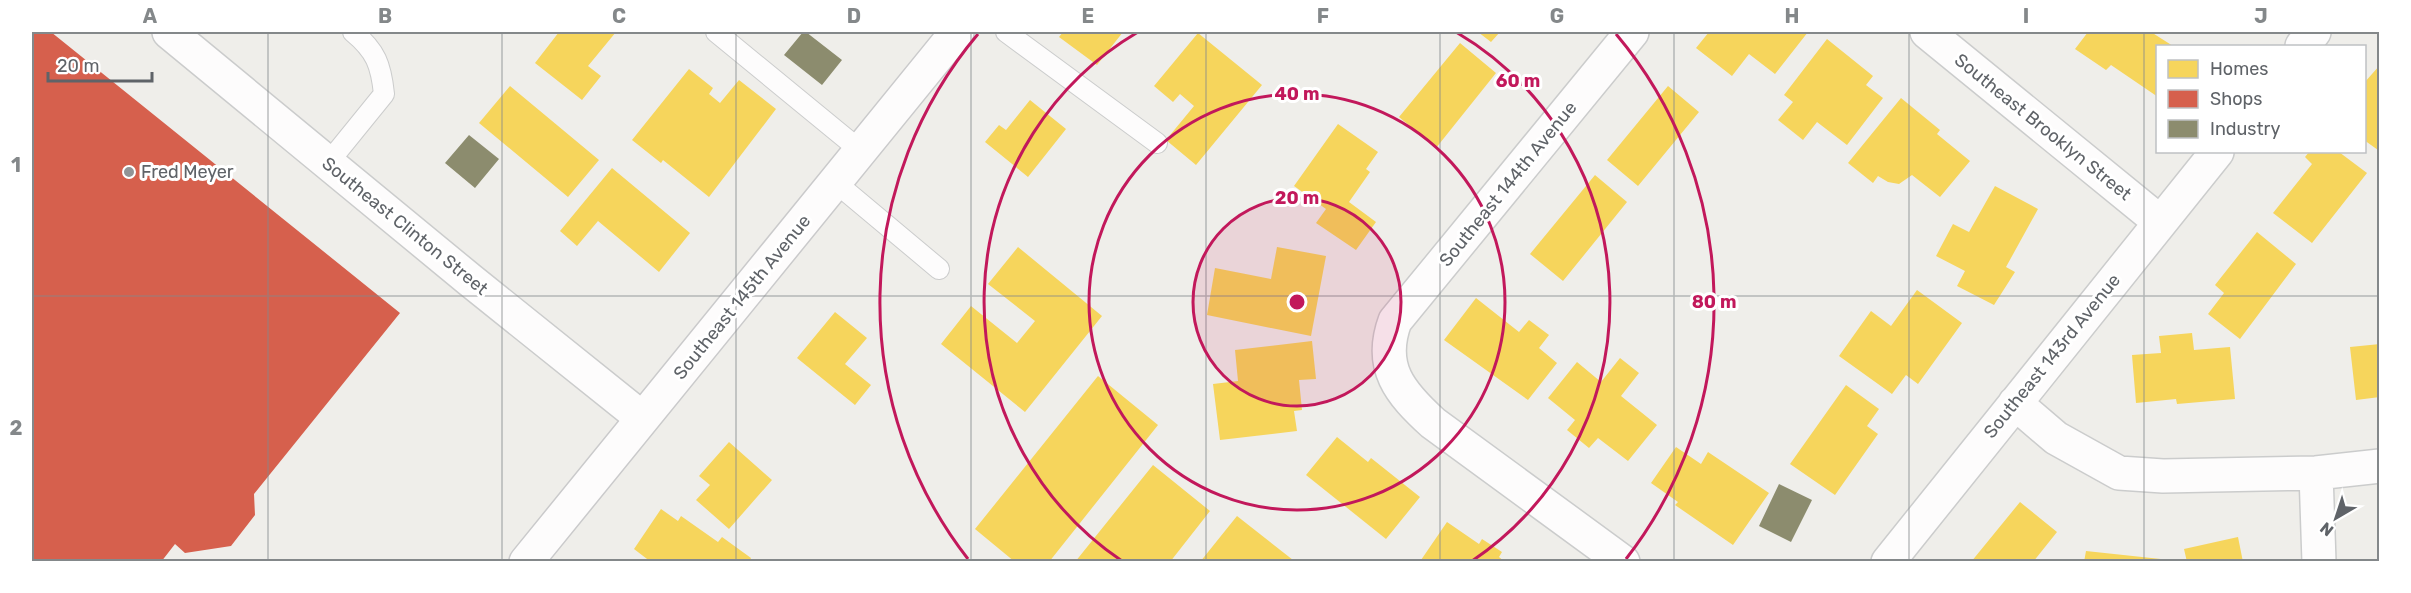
<svg xmlns="http://www.w3.org/2000/svg" width="2411" height="593" font-family="Rubik,sans-serif">
<style>
.homes{fill:#f6d55c}
.shops{fill:#d6604d}
.industry{fill:#8c8c6e}
.lines{fill:none;stroke-linecap:round;stroke-linejoin:round}
.lane-casing{stroke:#cbcccc;stroke-width:22}
.street-casing{stroke:#cbcccc;stroke-width:36}
.secondary-casing{stroke:#cacacb;stroke-width:36}
.lane{stroke:#fdfcfc;stroke-width:20}
.street{stroke:#fdfcfc;stroke-width:33}
.secondary{stroke:#fdfcfc;stroke-width:33}
.grid{fill:none;stroke:#84888a;stroke-width:1.5;stroke-opacity:0.55}
.ring{fill:none;stroke:#c2185b;stroke-width:3}
.poi-dot{fill:#919496;stroke:#fff;stroke-width:2}
.labels{text-anchor:middle;stroke-width:6;stroke-linejoin:round;paint-order:stroke}
.street-label{font-size:18px;fill:#5f6368;stroke:#fff}
.poi-label{font-size:18px;fill:#5f6368;stroke:#fff;text-anchor:start}
.centre{fill:#c2185b;stroke:#fff;stroke-width:3}
.ring-label{font-size:18px;text-anchor:middle;font-weight:bold;fill:#c2185b;stroke:#fff;stroke-width:6;stroke-linejoin:round;paint-order:stroke}
.neatline{fill:none;stroke:#84888a;stroke-width:2}
.grid-label{font-size:20px;text-anchor:middle;font-weight:bold;fill:#84888a}
</style>
<rect width="100%" height="100%" fill="#efeeea"/>
<path class="homes" d="M559,32H616L588,66L601,76L582,100L535,63Z
M1063,32H1123L1097,65L1059,37Z
M1478,32H1500L1491,42Z
M1709,32H1808L1775,74L1749,54L1732,76L1696,48Z
M2088,32H2151L2173,46H2158V97L2111,65L2106,70L2075,49Z
M1198,33L1262,85L1196,165L1166,140L1194,106L1180,94L1173,102L1154,86Z
M1827,39L1873,76L1866,85L1883,98L1847,145L1817,122L1803,140L1778,120L1793,102L1784,95Z
M1460,43L1496,73L1436,148L1399,117Z
M2380,65V148L2378,150L2364,140V83Z
M689,69L713,88L709,94L720,103L739,80L776,109L709,197L663,160L661,163L632,140Z
M510,86L599,160L568,197L479,123Z
M1668,86L1699,112L1638,186L1607,160Z
M1901,98L1940,130L1937,134L1970,161L1940,197L1912,175L1899,184L1888,182L1878,176L1873,183L1848,163Z
M1030,100L1066,129L1028,177L985,142L999,125L1006,130Z
M1338,124L1378,152L1366,169L1370,172L1349,202L1376,222L1356,250L1316,223L1326,209L1294,186Z
M2309,152H2339L2367,173L2312,243L2273,213L2312,164L2305,157Z
M612,168L690,233L659,272L598,221L577,246L560,231Z
M1595,175L1627,202L1563,281L1530,254Z
M1995,186L2038,209L2006,267L2015,272L1994,305L1957,286L1965,271L1936,256L1953,224L1969,232Z
M2257,232L2296,264L2240,339L2208,314L2224,293L2215,285Z
M1018,247L1102,316L1025,412L941,344L971,306L1017,343L1035,321L988,284Z
M1277,247L1326,256L1311,336L1207,315L1215,268L1271,279Z
M1917,290L1962,323L1918,384L1906,375L1892,394L1839,356L1871,311L1891,326Z
M1476,298L1519,332L1529,320L1549,335L1539,348L1557,363L1528,400L1444,340Z
M835,312L867,338L845,364L871,385L855,405L797,358Z
M2192,333L2194,350L2230,347L2235,399L2177,404L2176,399L2136,403L2132,355L2161,353L2159,336Z
M1312,341L1316,379L1299,380L1302,410L1294,411L1297,431L1220,440L1213,384L1238,381L1235,350Z
M2380,344V397L2356,400L2350,347Z
M1620,358L1639,373L1621,396L1657,425L1628,461L1598,438L1589,448L1567,430L1575,420L1548,398L1577,362L1601,382Z
M1098,376L1158,425L1049,562H1015L975,529Z
M1846,385L1879,409L1867,426L1878,434L1835,495L1790,464Z
M1337,437L1368,462L1371,458L1420,497L1386,539L1306,475Z
M729,442L772,480L729,529L696,500L710,485L699,476Z
M1676,447L1701,464L1708,452L1769,493L1733,545L1675,505L1678,502L1651,483Z
M1153,465L1210,511L1170,562H1075Z
M2020,502L2057,532L2033,562H1971Z
M661,509L678,521L681,516L718,542L722,537L751,558L749,562H651L634,549Z
M1237,516L1293,560L1292,562H1200Z
M1447,522L1479,544L1482,539L1502,552L1499,557L1505,562H1424L1421,560Z
M2238,537L2243,562H2187L2184,549Z
M2086,551L2170,560V562H2084Z"/>
<path class="shops" d="M32,32H51L400,313L254,494L255,515L231,546L185,553L175,544L161,562H32Z"/>
<path class="industry" d="M803,32H806L842,60L822,85L784,55Z
M469,135L499,159L475,188L445,163Z
M1779,484L1812,500L1791,542L1759,526Z"/>
<g class="lines">
<defs>
<path id="lane" d="M716,32L861,151
M1006,32L1157,143
M328,163L384,94C381,65 376,51 353,32
M835,182L939,269"/>
<path id="street" d="M169,32L470,280L642,418
M1927,32L2160,222
M2302,46L2314,32
M2015,403L2056,438L2119,473L2163,476L2316,473L2380,466
M2316,473L2319,562
M1623,562L1433,423C1400,393 1378,367 1395,321L1632,32
M1888,562L2217,152"/>
<path id="secondary" d="M526,562L957,32"/>
</defs>
<use href="#lane" class="lane-casing"/>
<use href="#street" class="street-casing"/>
<use href="#secondary" class="secondary-casing"/>
<use href="#lane" class="lane"/>
<use href="#street" class="street"/>
<use href="#secondary" class="secondary"/>
</g>
<path class="grid" d="M268,32V562M502,32V562M736,32V562M971,32V562M1206,32V562M1440,32V562M1674,32V562M1909,32V562M2144,32V562M32,296H2380"/>
<circle cx="1297" cy="302" r="104" fill="#c2185b" fill-opacity=".12"/>
<g class="ring">
<circle cx="1297" cy="302" r="104"/>
<circle cx="1297" cy="302" r="208"/>
<path d="M1122 561A313 313 0 0 1 1138 32M1456 32A313 313 0 0 1 1472 561"/>
<path d="M968 559A417 417 0 0 1 978 34M1616 34A417 417 0 0 1 1626 559"/>
</g>
<circle class="poi-dot" cx="129" cy="172" r="6"/>
<g class="labels">
<g class="street-label">
<text transform="translate(2043 127) rotate(39)" y="6">Southeast Brooklyn Street</text>
<text transform="translate(1508 184) rotate(-51)" y="6">Southeast 144th Avenue</text>
<text transform="translate(405 226) rotate(39)" y="6">Southeast Clinton Street</text>
<text transform="translate(742 297) rotate(-51)" y="6">Southeast 145th Avenue</text>
<text transform="translate(2052 356) rotate(-51)" y="6">Southeast 143rd Avenue</text>
</g>
<g class="poi-label">
<text x="141" y="178">Fred Meyer</text>
</g>
</g>
<circle cx="1297" cy="302" r="9" class="centre"/>
<g class="ring-label">
<text x="1518" y="87">60 m</text>
<text x="1297" y="100">40 m</text>
<text x="1297" y="204">20 m</text>
<text x="1714" y="308">80 m</text>
</g>
<rect width="2411" height="593" fill="none" stroke="#ffffff" stroke-width="66"/>
<rect x="2156" y="45" width="210" height="108" fill="#ffffff" stroke="#bfc1c3" stroke-width="1.5"/>
<rect x="2168" y="60" width="30" height="18" fill="#f6d55c" stroke="#bfc1c3" stroke-width="1.5"/>
<text x="2210" y="75" font-size="18" fill="#5f6368">Homes</text>
<rect x="2168" y="90" width="30" height="18" fill="#d6604d" stroke="#bfc1c3" stroke-width="1.5"/>
<text x="2210" y="105" font-size="18" fill="#5f6368">Shops</text>
<rect x="2168" y="120" width="30" height="18" fill="#8c8c6e" stroke="#bfc1c3" stroke-width="1.5"/>
<text x="2210" y="135" font-size="18" fill="#5f6368">Industry</text>
<g transform="translate(2336 518) rotate(219)" stroke="#ffffff" stroke-width="4.5" paint-order="stroke">
<path d="M0-4.5L10 22L0 15L-10 22Z" fill="#5f6368"/>
<text y="-9" font-size="16" font-weight="bold" text-anchor="middle" fill="#5f6368">N</text>
</g>
<path d="M48 72v9h104v-9" fill="none" stroke="#5f6368" stroke-width="3"/>
<text x="57" y="72" font-size="18" fill="#5f6368" stroke="#ffffff" stroke-width="4.5" paint-order="stroke">20 m</text>
<rect x="33" y="33" width="2345" height="527" class="neatline"/>
<g class="grid-label">
<text x="150" y="23">A</text>
<text x="385" y="23">B</text>
<text x="619" y="23">C</text>
<text x="854" y="23">D</text>
<text x="1088" y="23">E</text>
<text x="1323" y="23">F</text>
<text x="1557" y="23">G</text>
<text x="1792" y="23">H</text>
<text x="2026" y="23">I</text>
<text x="2261" y="23">J</text>
<text x="16" y="172">1</text>
<text x="16" y="435">2</text>
</g>
</svg>
